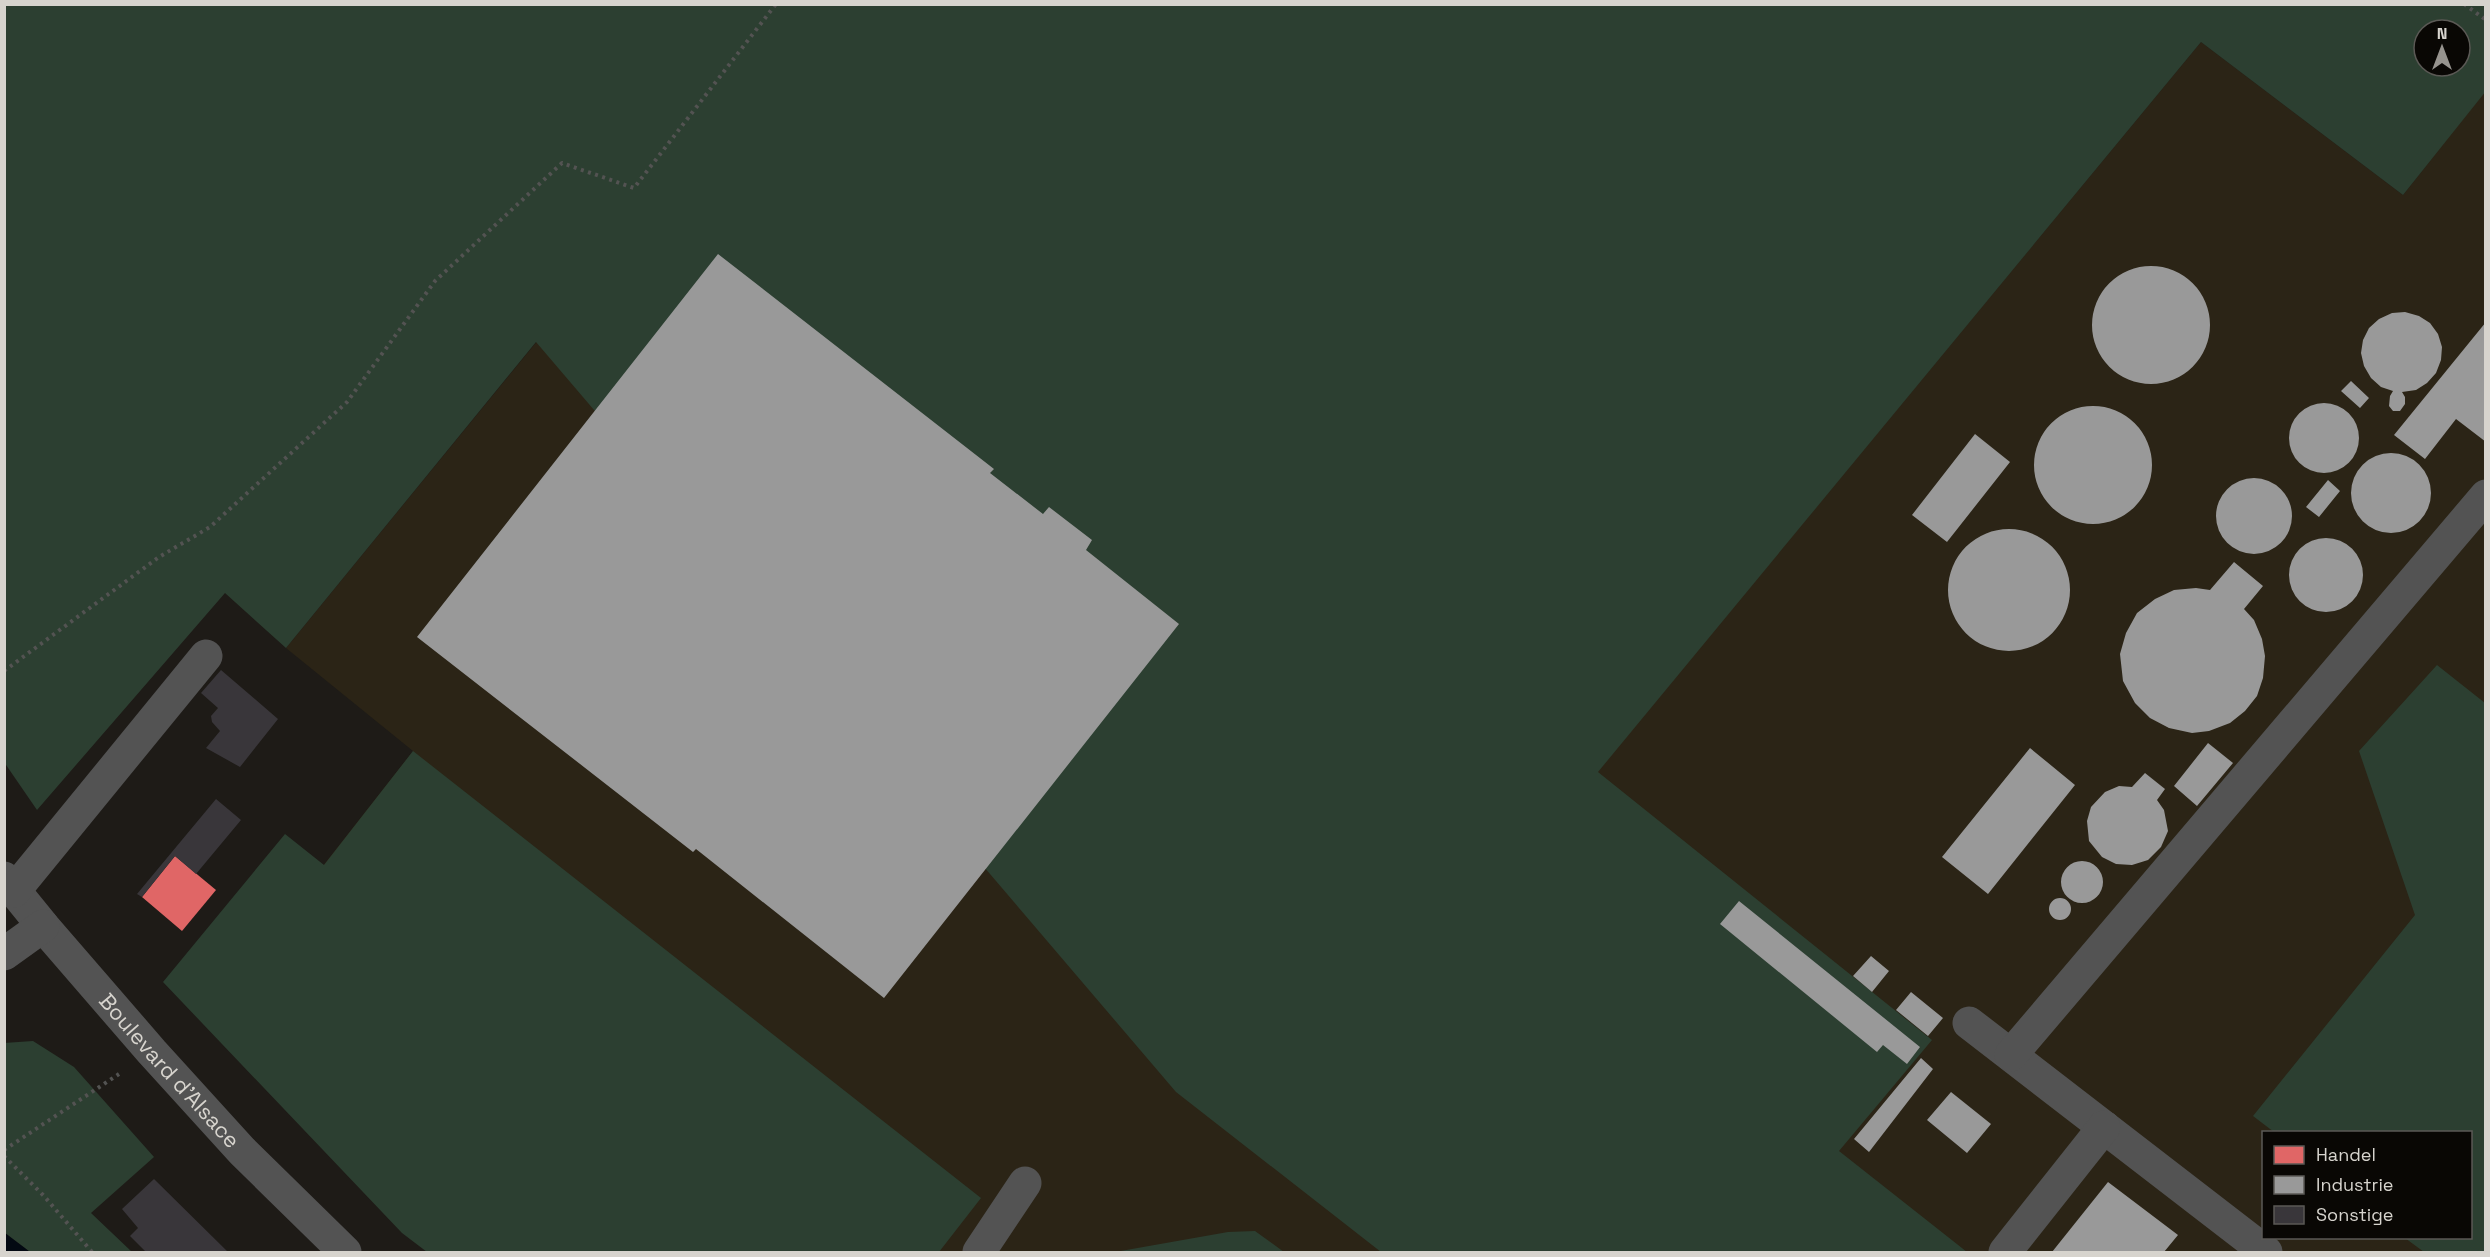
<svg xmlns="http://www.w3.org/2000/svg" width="2490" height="1257" font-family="'Space Grotesk',sans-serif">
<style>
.built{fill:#2b2416;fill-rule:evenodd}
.green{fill:#2c3f31;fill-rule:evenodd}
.water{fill:#030912}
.shops{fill:#e06666}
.industry{fill:#999}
.building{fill:#39363a}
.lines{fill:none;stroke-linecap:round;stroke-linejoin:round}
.path{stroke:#535352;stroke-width:4;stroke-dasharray:3 4.5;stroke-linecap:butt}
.minor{stroke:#535353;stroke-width:33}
.labels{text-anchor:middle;stroke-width:6;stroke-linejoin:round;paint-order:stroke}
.street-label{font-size:22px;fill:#d7d4ce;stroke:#090704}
</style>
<rect width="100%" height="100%" fill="#1e1b17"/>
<path class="built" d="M2201,42L2403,195L2485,91V1252H456L217,1001L413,751L286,648L736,98L1597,772ZM2264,1132H2470V1238H2264Z"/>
<path class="green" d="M2485,4L2486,91L2403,195L2201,42L1598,772L1932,1040L1839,1151L1967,1252H1381L1176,1092L536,342L286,648L225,593L37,810L4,762V5ZM2424,30H2460V66H2424Z
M2437,665L2485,703V1252H2424L2405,1238H2470V1132H2274L2253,1116L2415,915L2359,751Z
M413,751L981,1198L939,1252H427L402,1233L163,982L285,834L324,865Z
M33,1041L74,1067L154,1157L91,1213L132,1252H30L5,1233L4,1043Z
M1255,1231L1284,1252H1115L1228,1232Z"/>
<path class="water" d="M4,1233H5L30,1252H5Z"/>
<path class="shops" d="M175,856L216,890L182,931L142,897Z"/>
<path class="industry" d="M718,254L994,469L990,473L1043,514L1049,507L1092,540L1086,550L1179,624L884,998L696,849L693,852L417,637Z
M2092 325a59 59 0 1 1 118 0a59 59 0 1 1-118 0Z
M2405,312L2419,316L2430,323L2438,334L2442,347L2441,360L2436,373L2427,383L2416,390L2402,392L2405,397V404L2400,411H2393L2389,406L2390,396L2393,391L2381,387L2371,378L2364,366L2361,353L2363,340L2369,328L2379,319L2392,313Z
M2486,322V442L2456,419L2425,459L2394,435Z
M2351,381L2369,398L2360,408L2341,391Z
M2289 438a35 35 0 1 1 70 0a35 35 0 1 1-70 0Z
M2034 465a59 59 0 1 1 118 0a59 59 0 1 1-118 0Z
M1975,434L2010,462L1947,542L1912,515Z
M2351 493a40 40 0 1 1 80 0a40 40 0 1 1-80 0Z
M2216 516a38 38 0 1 1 76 0a38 38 0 1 1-76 0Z
M2328,480L2340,491L2319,517L2306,507Z
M1948 590a61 61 0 1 1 122 0a61 61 0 1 1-122 0Z
M2289 575a37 37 0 1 1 74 0a37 37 0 1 1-74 0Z
M2234,562L2263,586L2244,609L2254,620L2262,639L2265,656L2263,678L2257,696L2245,711L2230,723L2209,731L2192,733L2169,728L2150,718L2135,703L2123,681L2120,654L2126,633L2137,613L2155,599L2174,590L2196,588L2210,590Z
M2208,743L2233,763L2197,806L2174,786Z
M2030,748L2075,785L1988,894L1942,857Z
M2145,773L2165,789L2157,800L2164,810L2168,831L2161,847L2148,860L2132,865L2116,864L2102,857L2089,841L2087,821L2091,807L2105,792L2119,786L2132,787Z
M2061 882a21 21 0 1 1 42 0a21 21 0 1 1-42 0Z
M2049 909a11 11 0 1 1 22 0a11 11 0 1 1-22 0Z
M1739,901L1920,1047L1907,1064L1883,1045L1877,1052L1720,924Z
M1871,956L1889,971L1872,992L1853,976Z
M1911,992L1943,1018L1928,1036L1896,1010Z
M1921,1058L1933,1069L1869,1152L1854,1139Z
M1951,1092L1991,1124L1967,1153L1927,1120Z
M2108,1182L2178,1235L2164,1252H2052Z"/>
<path class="building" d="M221,670L278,719L240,767L206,748L220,731L212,722L211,716L218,708L201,693Z
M216,799L241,820L196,874L175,856L142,897L137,894Z
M154,1179L228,1252H146L130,1236L138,1228L122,1209Z"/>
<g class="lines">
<path class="path" d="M2464,4L2486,20
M4,671L159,557L210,527L347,402L435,281L562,163L634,188L776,4
M4,1150L119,1074
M4,1156L44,1196L92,1252"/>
<g class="minor">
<path id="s1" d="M4,878L43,926L152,1052L242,1151L345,1252"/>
<path d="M14,891L206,656"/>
<path d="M4,954L43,926"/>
<path d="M1969,1023L2266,1252"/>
<path d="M2011,1055L2486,496"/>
<path d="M979,1252L1025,1183"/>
<path d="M2005,1252L2104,1127"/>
</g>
</g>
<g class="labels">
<g class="street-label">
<text dy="8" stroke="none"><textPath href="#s1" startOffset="254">Boulevard d'Alsace</textPath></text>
</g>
</g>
<rect width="2490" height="1257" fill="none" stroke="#d7d4ce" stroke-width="12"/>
<rect x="2262" y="1131" width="210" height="108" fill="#090704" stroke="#5b5955" stroke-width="1.5"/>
<rect x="2274" y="1146" width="30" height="18" fill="#e06666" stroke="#5b5955" stroke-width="1.5"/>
<text x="2316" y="1161" font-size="18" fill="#d7d4ce">Handel</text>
<rect x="2274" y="1176" width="30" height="18" fill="#999999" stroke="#5b5955" stroke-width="1.5"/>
<text x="2316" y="1191" font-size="18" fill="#d7d4ce">Industrie</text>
<rect x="2274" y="1206" width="30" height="18" fill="#39363a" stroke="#5b5955" stroke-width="1.5"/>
<text x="2316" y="1221" font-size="18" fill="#d7d4ce">Sonstige</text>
<g transform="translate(2442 48)"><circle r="28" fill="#090704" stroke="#5b5955" stroke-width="1.5"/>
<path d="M0-4.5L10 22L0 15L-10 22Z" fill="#96938e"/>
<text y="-9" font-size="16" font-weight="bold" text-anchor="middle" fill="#d7d4ce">N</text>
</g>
</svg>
